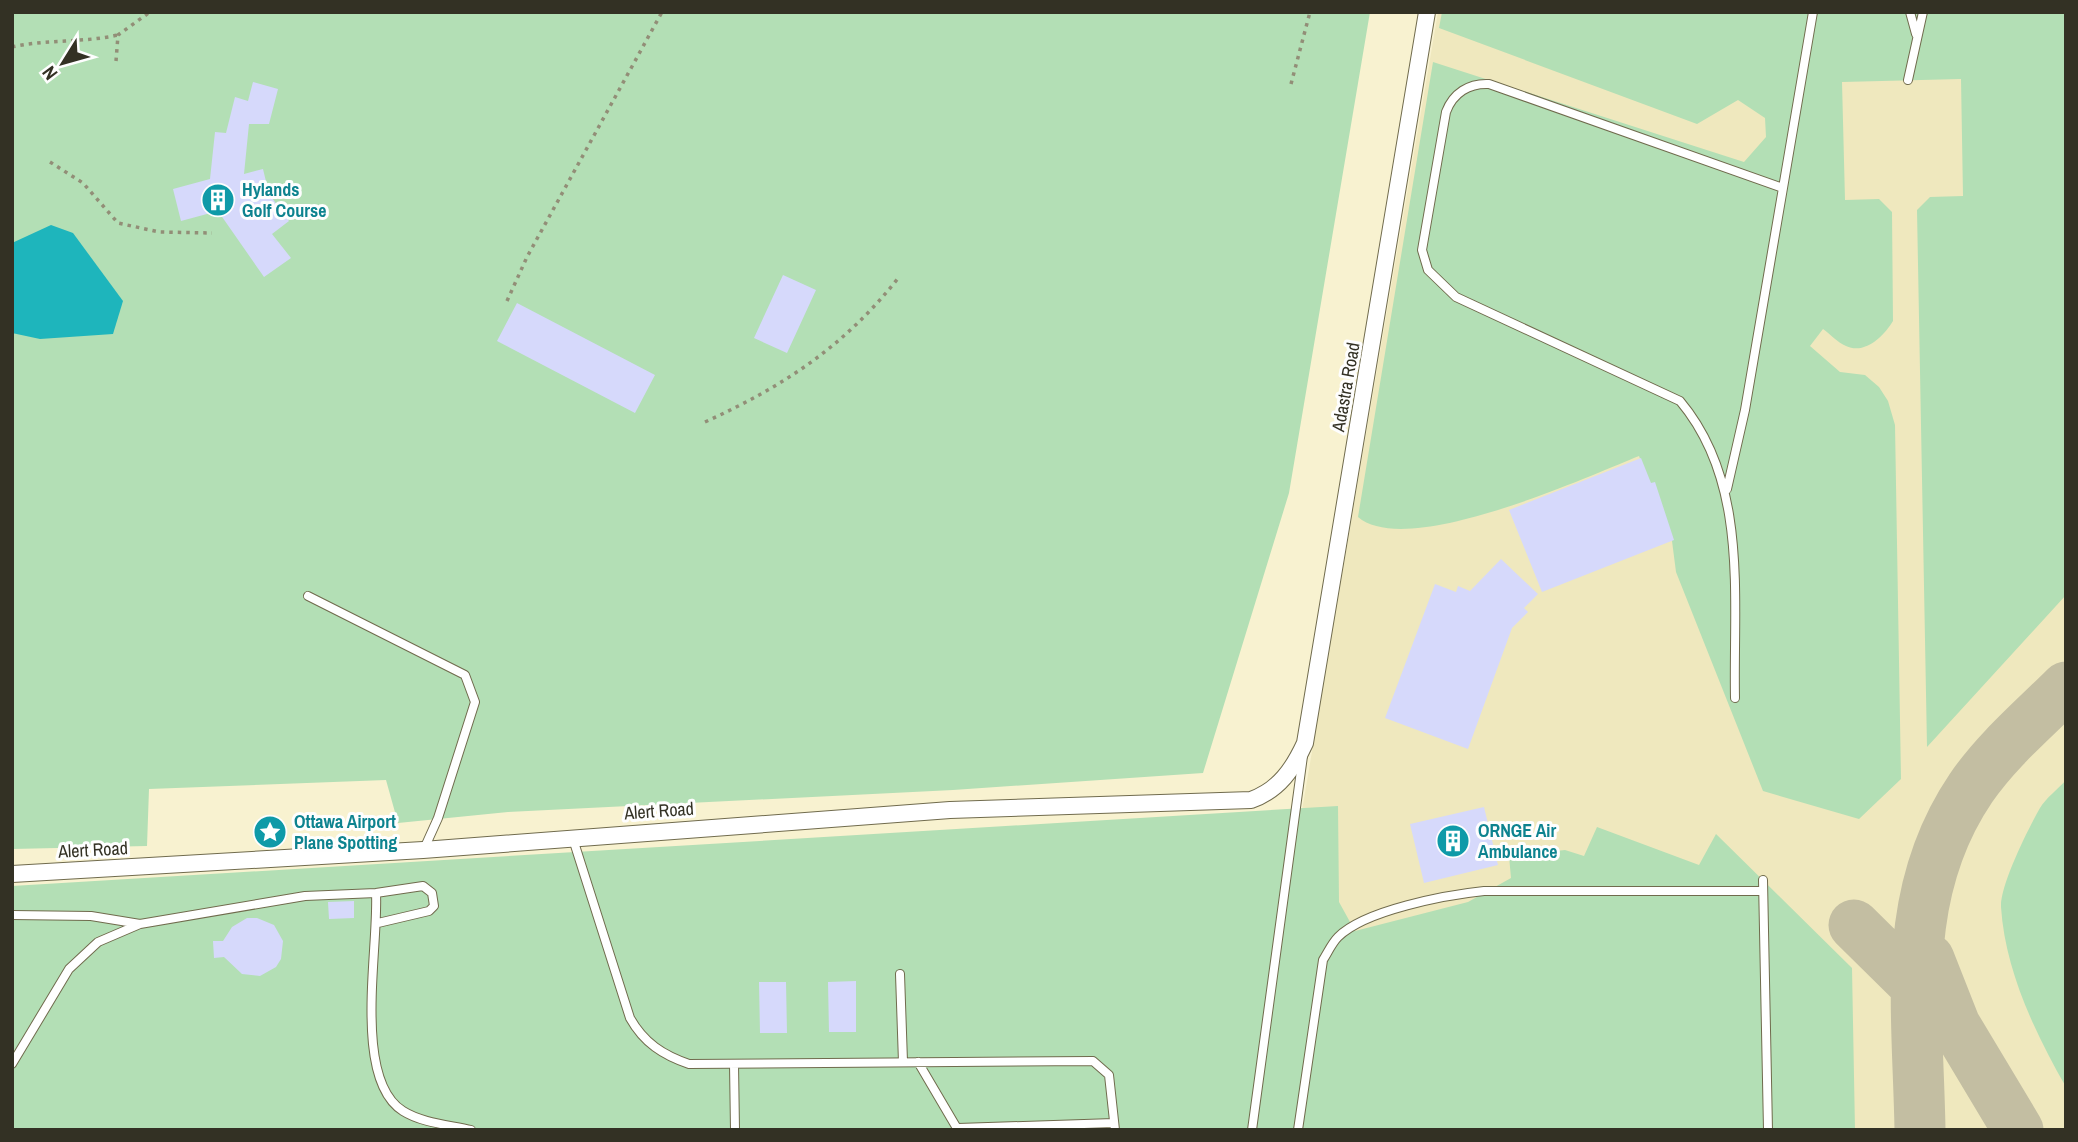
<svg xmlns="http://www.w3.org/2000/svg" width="2078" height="1142" font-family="'Archivo Narrow',sans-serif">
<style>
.built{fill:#efe8be}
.green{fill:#b3dfb5}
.water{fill:#1eb5bc}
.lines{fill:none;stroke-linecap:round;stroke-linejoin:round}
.taxiway{stroke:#c3bea2;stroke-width:51}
.building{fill:#d6d9fb}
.lane-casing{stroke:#706b4d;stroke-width:10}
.street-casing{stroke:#706b4d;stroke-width:18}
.path{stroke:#928e77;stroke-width:3.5;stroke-dasharray:3.5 5;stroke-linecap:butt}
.lane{stroke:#fff;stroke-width:8}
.street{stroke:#fff;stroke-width:16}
.labels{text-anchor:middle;stroke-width:6;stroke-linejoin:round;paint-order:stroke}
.culture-label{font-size:18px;font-weight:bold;fill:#0d838f;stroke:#fefefe;text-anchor:start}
.street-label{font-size:18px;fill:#333124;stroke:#fefefe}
</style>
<rect width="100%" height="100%" fill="#f8f2d0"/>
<path class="built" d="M1438,12H2066V1130H12L1300,822Z"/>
<path class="green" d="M12,12H1370L1289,493L1203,773L953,790L508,812L398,823L386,780L149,789L147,846L12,849Z
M1442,12H2066V595L1927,747L1917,210L1930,197L1963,196L1961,79L1842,82L1845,200L1879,199L1892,212L1893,321C1884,336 1865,355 1846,346C1838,343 1830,334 1823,329L1810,346L1840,372L1865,375L1879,387L1888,401L1895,425L1901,779L1859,819L1763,791L1676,572L1672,541L1639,456C1584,478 1407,559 1358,517L1433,62L1744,162L1766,137L1765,118L1738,100L1697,124L1439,28Z
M2066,780V1087C2035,1033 2005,970 2001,907C2000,885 2029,827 2040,808C2046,798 2058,789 2066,780Z
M1338,806L1339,902L1355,931L1468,902L1511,878L1509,856L1565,850L1584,856L1597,827L1699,865L1716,834L1852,968L1855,1130H12V886Z"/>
<path class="water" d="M51,225L73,233L123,301L113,334L40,339L12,333V243Z"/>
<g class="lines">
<path class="taxiway" d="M1854,925L1931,1001
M1929,959L1955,1025L2018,1130
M1920,1130C1918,1009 1899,894 1971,788C1997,750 2034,719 2066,687"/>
</g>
<path class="building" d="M253,82L278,89L269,124H249L244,174L263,169L269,194L289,221L272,234L291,258L264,277L218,211L181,221L173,189L210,179L215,132L226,133L235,97L248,101Z
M783,275L816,290L787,353L754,338Z
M517,303L655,375L635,413L497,341Z
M1641,458L1651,483L1655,482L1674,540L1542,592L1509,510Z
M1501,559L1538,594L1524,608L1528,612L1512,628L1468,749L1385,718L1435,584L1456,592L1458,586L1470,591Z
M1484,807L1498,865L1424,883L1410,824Z
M354,901V918L329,919L328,902Z
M247,918H257L274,925L283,941L281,959L276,967L260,976L242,974L224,957L214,958L213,941H223L232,927Z
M856,981V1032H829L828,982Z
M759,982H786L787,1033H760Z"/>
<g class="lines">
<defs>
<path id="lane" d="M1910,12L1916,34
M1908,80L1923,12
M1727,489L1745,410L1783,188
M308,596L465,675L475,702L438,818L424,849
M1735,698C1733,597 1749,483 1680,401L1456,297L1428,270L1422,250L1446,112C1453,93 1469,83 1489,84L1783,188L1813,12
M573,839L630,1018C644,1043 663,1055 689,1064L1093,1061L1109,1075L1115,1130
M1763,880L1768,1130
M376,893C379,948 352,1079 403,1111C422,1123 450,1125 471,1130
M12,915L91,916L140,924
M900,974L903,1062
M918,1062L958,1130
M12,1064L69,969L98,942L140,924L305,896L376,893L423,886L432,893L434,906L429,911L378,923
M734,1064L735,1130
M958,1128L1114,1123
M1252,1130L1303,756
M1298,1130L1323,960C1328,952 1332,943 1338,937C1365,910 1446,895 1484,891H1763"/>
<path id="street" d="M12,874L423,850L950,810L1251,800C1279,790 1293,769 1305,743L1427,12"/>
</defs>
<use href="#lane" class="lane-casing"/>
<use href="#street" class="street-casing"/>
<path class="path" d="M12,47C47,39 83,43 118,35
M116,61L118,35L150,12
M1291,84L1310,12
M50,162L83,183L118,223L159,232L212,233
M507,301L527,257L662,12
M705,422C784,386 845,346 899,277"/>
<use href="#lane" class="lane"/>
<use href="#street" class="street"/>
</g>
<defs>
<symbol id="building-disc" viewBox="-11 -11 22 22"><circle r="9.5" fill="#0f9aa8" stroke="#fefefe"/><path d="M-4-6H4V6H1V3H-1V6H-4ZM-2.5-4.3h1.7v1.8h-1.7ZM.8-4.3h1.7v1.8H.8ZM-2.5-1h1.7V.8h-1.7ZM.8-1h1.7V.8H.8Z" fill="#fff"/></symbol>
<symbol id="sight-disc" viewBox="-11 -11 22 22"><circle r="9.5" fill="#0f9aa8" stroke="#fefefe"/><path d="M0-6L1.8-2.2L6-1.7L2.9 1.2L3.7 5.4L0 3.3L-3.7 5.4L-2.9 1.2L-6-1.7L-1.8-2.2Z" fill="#fff"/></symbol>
</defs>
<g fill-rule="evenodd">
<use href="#building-disc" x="199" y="181" width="38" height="38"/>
<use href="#sight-disc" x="251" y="813" width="38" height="38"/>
<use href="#building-disc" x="1434" y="822" width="38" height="38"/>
</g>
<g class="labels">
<g class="culture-label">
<text x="242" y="196">Hylands<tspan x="242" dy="21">Golf Course</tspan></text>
<text x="294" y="828">Ottawa Airport<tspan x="294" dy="21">Plane Spotting</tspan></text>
<text x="1478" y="837">ORNGE Air<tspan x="1478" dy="21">Ambulance</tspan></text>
</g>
<g class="street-label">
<text transform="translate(1346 387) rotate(-80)" y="6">Adastra Road</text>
<text transform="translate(659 811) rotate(-4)" y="6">Alert Road</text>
<text transform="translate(93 850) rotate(-3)" y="6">Alert Road</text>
</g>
</g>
<rect width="2078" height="1142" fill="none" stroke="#333124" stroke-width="28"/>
<g transform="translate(63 63) rotate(233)" stroke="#fefefe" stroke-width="5" paint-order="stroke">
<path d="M0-5L12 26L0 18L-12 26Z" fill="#333124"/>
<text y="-10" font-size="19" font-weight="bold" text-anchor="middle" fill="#333124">N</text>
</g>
</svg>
